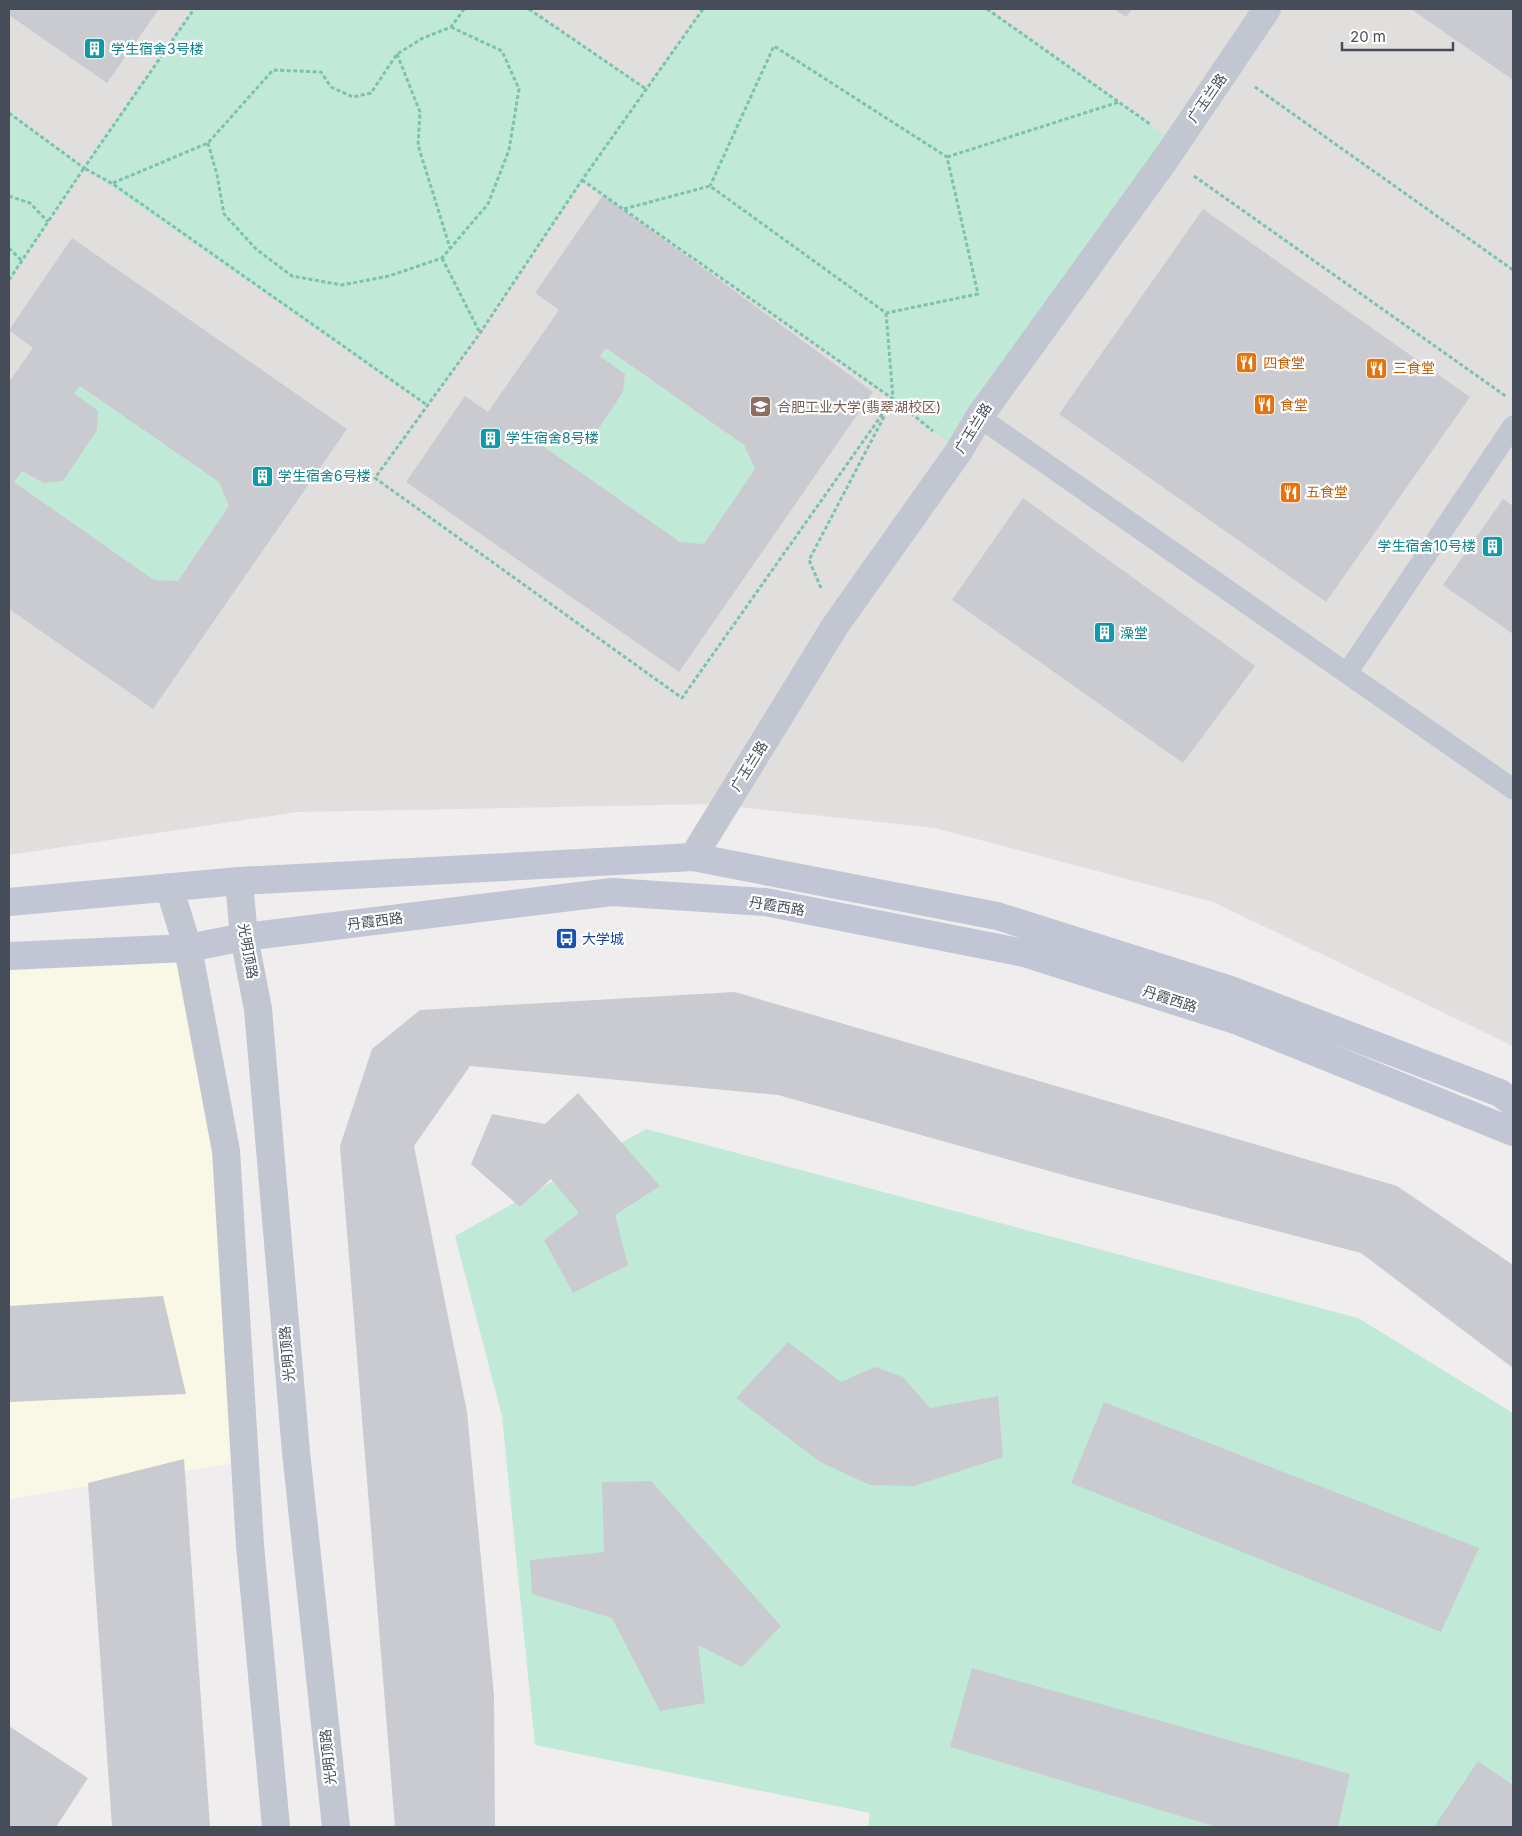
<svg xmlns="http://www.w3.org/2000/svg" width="1522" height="1836" font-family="Inter,'Noto Sans SC',sans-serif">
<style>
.commercial{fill:#f9f8e7}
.education{fill:#e0dfde}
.green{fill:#c0e9d8}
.building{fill:#cacbd1;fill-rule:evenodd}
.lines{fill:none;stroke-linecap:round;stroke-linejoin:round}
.path{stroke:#7cc2af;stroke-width:3;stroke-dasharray:4 2.5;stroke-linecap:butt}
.service{stroke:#c2c6d1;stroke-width:21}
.minor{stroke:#c2c6d1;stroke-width:28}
.secondary{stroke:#c2c6d4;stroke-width:28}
.labels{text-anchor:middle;stroke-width:4.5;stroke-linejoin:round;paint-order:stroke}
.culture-label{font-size:14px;fill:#0d838f;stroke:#fff;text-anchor:start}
.street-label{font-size:14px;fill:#474d58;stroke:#fff}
.food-label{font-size:14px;fill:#c56008;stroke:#fff;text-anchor:start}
.education-label{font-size:14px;fill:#785e54;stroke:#fff;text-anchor:start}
.transit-label{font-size:14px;fill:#164399;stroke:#fff;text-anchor:start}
</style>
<rect width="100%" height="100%" fill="#efeded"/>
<path class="commercial" d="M188,948L226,1151L245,1461L9,1499V956Z"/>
<path class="education" d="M9,9H1513V1046L1213,902L935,828L711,804L298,812L9,855Z"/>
<path class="green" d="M194,9H529L646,89L703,9H987L1176,143L959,451L893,399L583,180L427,405L84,168L9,280V113L84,168Z
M606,348L744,445L755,469L704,544L680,542L540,444L548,433L571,445L589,443L623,392L625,374L600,356Z
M80,386L219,482L229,506L178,581L154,580L14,482L22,471L44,483L63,481L97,430L98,411L74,393Z
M646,1129L1358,1318L1513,1413V1827H868L870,1813L535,1745L502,1416L455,1236Z"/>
<path class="building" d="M9,9H159L107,83L9,15Z
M1114,9H1132L1126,17Z
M1411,9H1513V80Z
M603,195L873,392L679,672L406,482L465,396L488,412L559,310L535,293ZM606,348L744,445L755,469L704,544L680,542L540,444L548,433L571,445L589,443L623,392L625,374L600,356Z
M1203,209L1470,397L1326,602L1059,414Z
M72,238L347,429L153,709L9,609V382L33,348L9,330ZM80,386L219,482L229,506L178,581L154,580L14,482L22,471L44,483L63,481L97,430L98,411L74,393Z
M1023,498L1255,666L1183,763L952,600Z
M1503,499L1513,506V634L1443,585Z
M735,992L1397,1186L1513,1265V1368L1361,1253L1074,1178L778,1095L470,1066L414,1146L467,1412L494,1695L495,1827H395L340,1146L372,1049L420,1010Z
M578,1093L660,1186L615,1215L628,1265L573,1293L544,1240L579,1213L551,1179L520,1207L471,1164L492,1114L545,1124Z
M163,1296L186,1394L9,1402V1306Z
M788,1342L841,1382L875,1367L903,1377L930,1408L998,1396L1003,1457L914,1486L870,1485L820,1462L736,1398Z
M1104,1402L1479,1548L1441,1632L1071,1483Z
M184,1459L210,1827H112L88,1483Z
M651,1481L781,1626L742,1667L698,1645L705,1703L660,1711L612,1618L532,1594L530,1560L604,1552L602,1482Z
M972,1668L1350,1774L1338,1827H1217L950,1747Z
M9,1726L88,1778L56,1827H9Z
M1478,1761L1513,1785V1827H1434Z"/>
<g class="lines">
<path class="path" d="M529,9L646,89
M703,9L582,180L480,333L375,478L682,698L893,399
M987,9L1150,124
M397,54L420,112L418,145L450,248
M1255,87L1513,270
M9,113L84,168L194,9
M208,143L217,175L224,214L256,249L292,276L342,285L389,276L442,258L488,204L509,150L519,89L502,51L451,27
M947,157L1119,102
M1194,176L1507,397
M582,180L893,399L933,431
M113,183L208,143L273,70L321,72L331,87L353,97L371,93L397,54L423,38L451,27L464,9
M9,196L30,203L48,222
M624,209L710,186L886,313L978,294L947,157L774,46L710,186
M9,248L22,261
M442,258L480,333
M9,280L84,168L113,184L427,405
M886,313L893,398
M821,588L809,560L887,411"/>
<path class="service" d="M979,417L1513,789
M1347,673L1513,426"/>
<path class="minor" d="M693,857L835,626L959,451L979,417L1167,157L1267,9
M239,881L244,937L258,1009L296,1452L336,1827
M169,887L188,948L226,1151L250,1545L276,1827"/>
<path class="secondary" d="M9,902L239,881L693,857L997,916L1228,989L1500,1093L1513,1103
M9,956L188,948L244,937L612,892L765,902L1024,953L1238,1021L1513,1132"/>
</g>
<defs>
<symbol id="building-square" viewBox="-11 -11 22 22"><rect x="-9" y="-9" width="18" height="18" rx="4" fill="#0f9aa8" stroke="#fff"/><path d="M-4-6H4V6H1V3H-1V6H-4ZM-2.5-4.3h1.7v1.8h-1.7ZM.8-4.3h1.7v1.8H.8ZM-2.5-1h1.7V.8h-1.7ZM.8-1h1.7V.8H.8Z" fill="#fff"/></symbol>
<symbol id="restaurant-square" viewBox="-11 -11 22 22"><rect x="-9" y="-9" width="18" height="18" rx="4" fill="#e8710a" stroke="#fff"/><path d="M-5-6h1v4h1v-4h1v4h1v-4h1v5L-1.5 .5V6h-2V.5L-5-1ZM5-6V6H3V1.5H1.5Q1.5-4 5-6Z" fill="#fff"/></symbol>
<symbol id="university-square" viewBox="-11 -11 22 22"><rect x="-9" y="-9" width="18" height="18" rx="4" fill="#8d6e63" stroke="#fff"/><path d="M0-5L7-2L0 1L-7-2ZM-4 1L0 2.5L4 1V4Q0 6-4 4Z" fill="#fff"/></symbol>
<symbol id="bus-square" viewBox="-11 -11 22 22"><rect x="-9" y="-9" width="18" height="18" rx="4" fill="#1a4fb4" stroke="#fff"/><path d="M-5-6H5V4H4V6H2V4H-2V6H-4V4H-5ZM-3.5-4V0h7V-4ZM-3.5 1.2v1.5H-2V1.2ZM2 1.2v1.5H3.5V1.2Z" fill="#fff"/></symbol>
</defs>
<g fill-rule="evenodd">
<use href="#building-square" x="82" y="36" width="25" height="25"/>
<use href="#restaurant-square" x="1234" y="350" width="25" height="25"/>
<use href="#restaurant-square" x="1364" y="356" width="25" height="25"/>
<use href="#restaurant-square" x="1252" y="392" width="25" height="25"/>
<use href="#university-square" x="748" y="394" width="25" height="25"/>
<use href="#building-square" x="478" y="426" width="25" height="25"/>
<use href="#building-square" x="250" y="464" width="25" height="25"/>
<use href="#restaurant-square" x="1278" y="480" width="25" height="25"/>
<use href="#building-square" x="1480" y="534" width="25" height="25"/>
<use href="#building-square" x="1092" y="620" width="25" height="25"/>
<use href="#bus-square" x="554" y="926" width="25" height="25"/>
</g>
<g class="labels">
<g class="culture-label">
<text x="111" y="54">学生宿舍3号楼</text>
<text x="506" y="443">学生宿舍8号楼</text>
<text x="278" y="481">学生宿舍6号楼</text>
<text x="1476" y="551" text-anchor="end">学生宿舍10号楼</text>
<text x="1120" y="638">澡堂</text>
</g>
<g class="street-label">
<text transform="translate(1207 98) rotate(-55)" y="5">广玉兰路</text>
<text transform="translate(973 428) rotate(-58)" y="5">广玉兰路</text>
<text transform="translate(749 766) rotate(-58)" y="5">广玉兰路</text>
<text transform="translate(777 906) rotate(9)" y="5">丹霞西路</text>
<text transform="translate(375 921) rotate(-7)" y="5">丹霞西路</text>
<text transform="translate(248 951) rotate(80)" y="5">光明顶路</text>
<text transform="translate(1170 999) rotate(18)" y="5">丹霞西路</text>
<text transform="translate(287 1354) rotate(-95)" y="5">光明顶路</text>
<text transform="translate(328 1757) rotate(-96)" y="5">光明顶路</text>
</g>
<g class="food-label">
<text x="1263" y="368">四食堂</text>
<text x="1393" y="373">三食堂</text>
<text x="1280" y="410">食堂</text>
<text x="1306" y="497">五食堂</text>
</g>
<g class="education-label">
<text x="777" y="412">合肥工业大学(翡翠湖校区)</text>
</g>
<g class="transit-label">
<text x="582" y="944">大学城</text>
</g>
</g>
<rect width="1522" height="1836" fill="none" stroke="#474d58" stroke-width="20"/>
<path d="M1342 42v8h111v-8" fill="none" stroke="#474d58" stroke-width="2.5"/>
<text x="1350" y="42" font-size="15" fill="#474d58" stroke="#ffffff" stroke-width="4" paint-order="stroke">20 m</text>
</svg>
